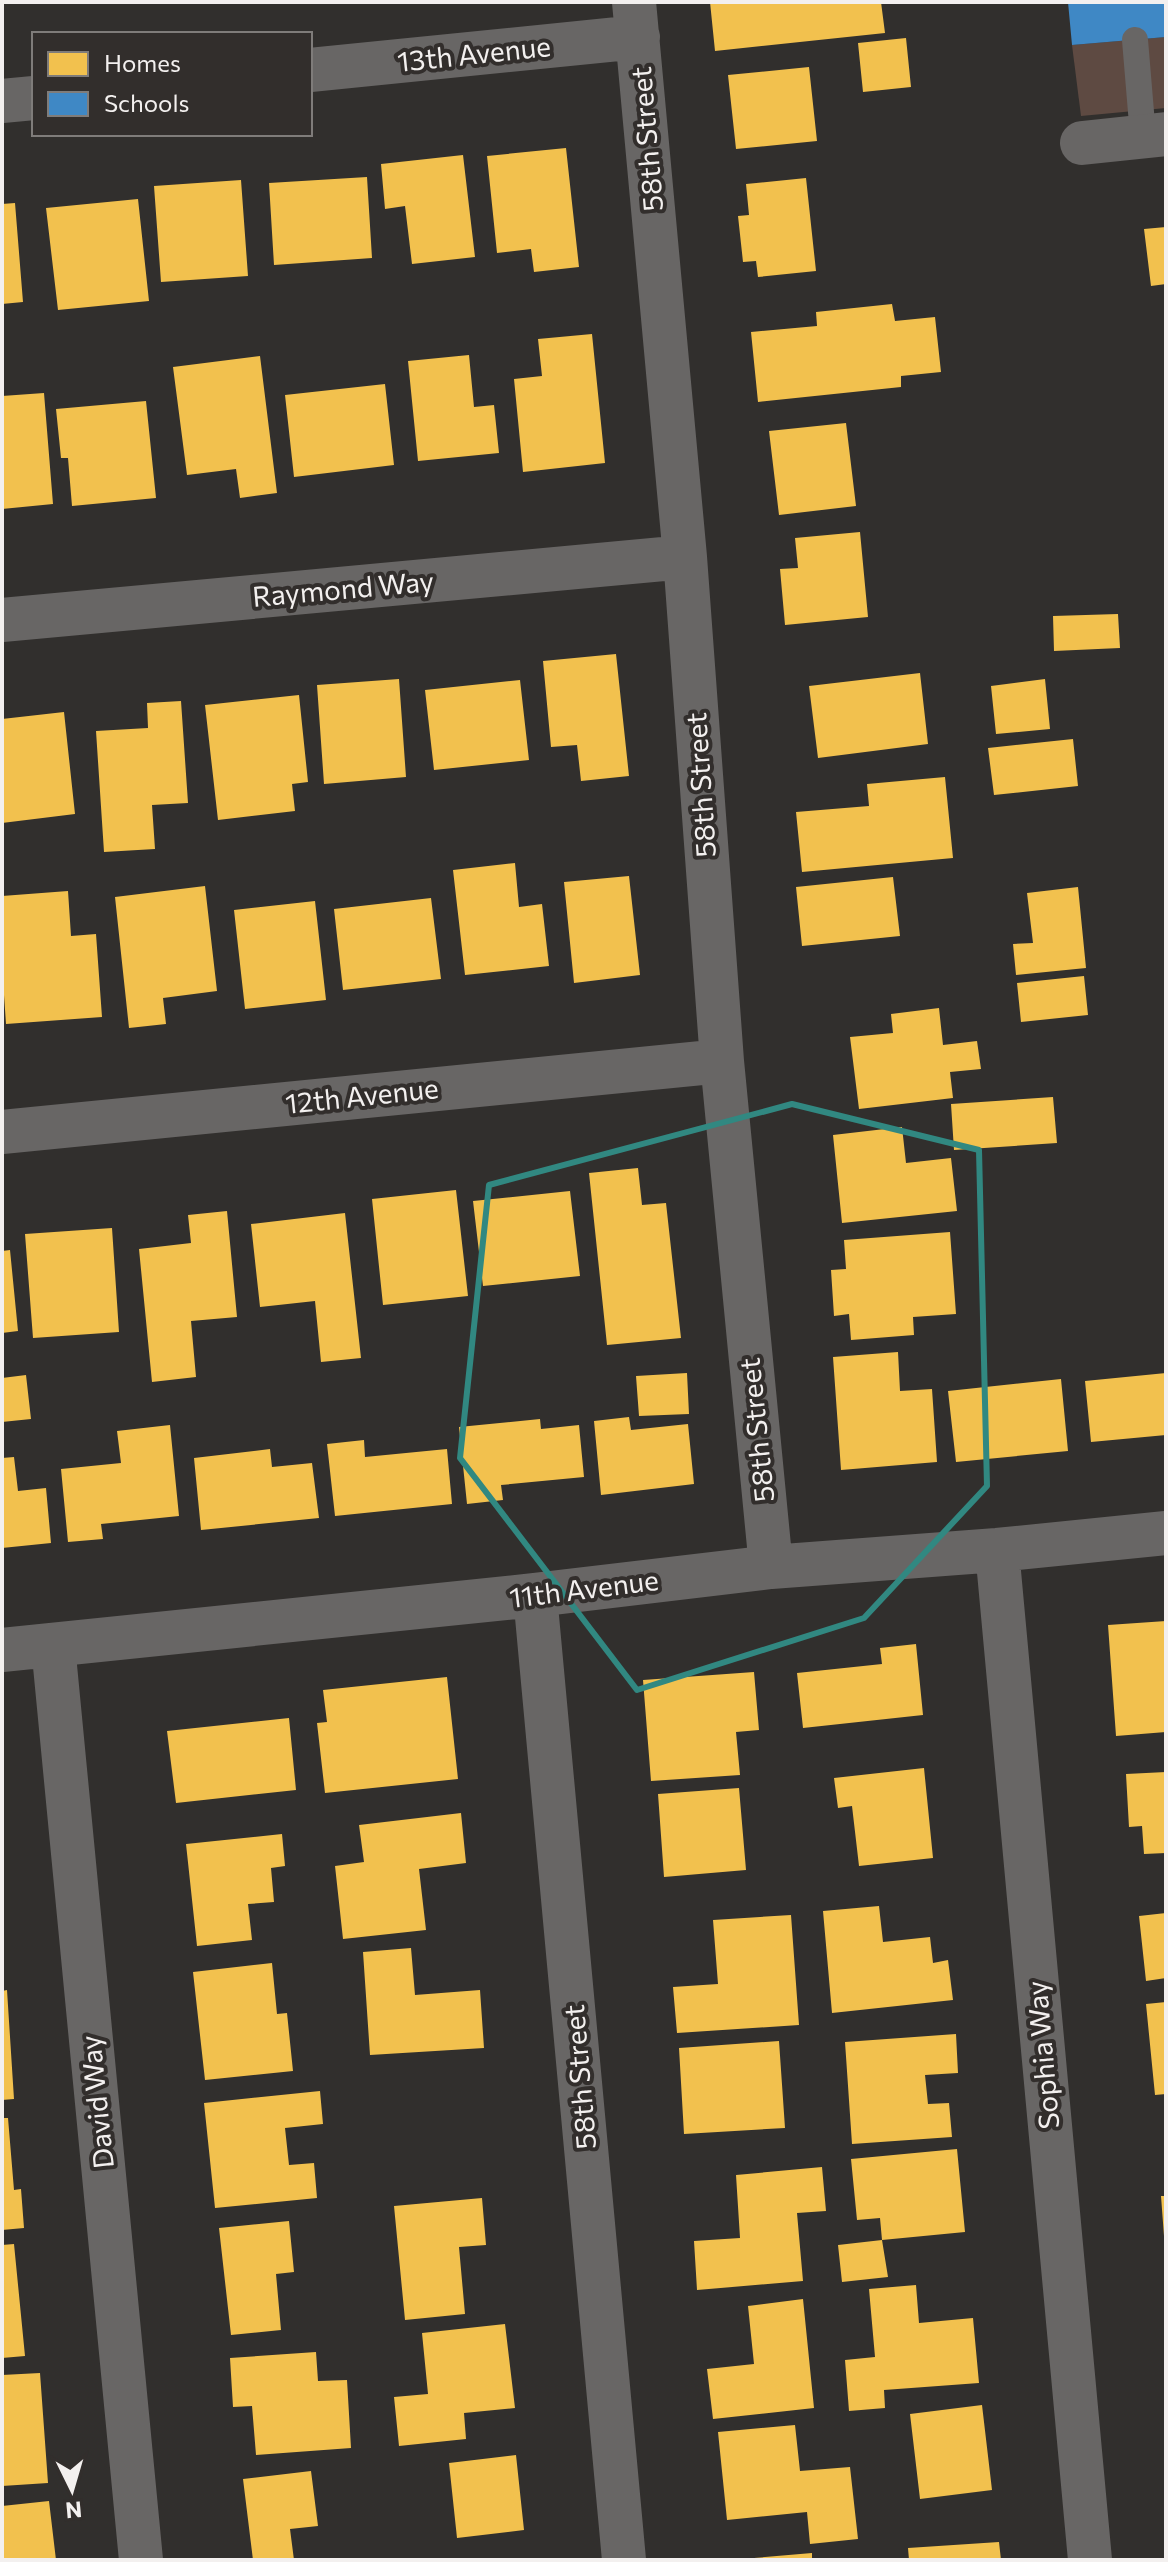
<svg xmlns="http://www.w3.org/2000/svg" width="1168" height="2562" font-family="Commissioner,sans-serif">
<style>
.green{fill:#5e4a42}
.homes{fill:#f2c14e}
.schools{fill:#3f88c5}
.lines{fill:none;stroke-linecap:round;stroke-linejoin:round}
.service{stroke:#686665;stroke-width:26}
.minor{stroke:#686665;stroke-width:44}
.marked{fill:none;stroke:#318881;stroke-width:6;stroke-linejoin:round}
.labels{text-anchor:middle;stroke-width:8;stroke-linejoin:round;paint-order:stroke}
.street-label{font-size:28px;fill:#f3f0ef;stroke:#322e2c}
</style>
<rect width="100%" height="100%" fill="#312f2d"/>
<path class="green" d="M1166,37V108L1081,116L1072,45Z"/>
<path class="homes" d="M710,2H881L885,33L715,51Z
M906,38L911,87L863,92L858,43Z
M809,67L817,141L736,149L728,75Z
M566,148L579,267L534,272L531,249L497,253L487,156Z
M463,155L475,257L412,264L405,206L385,209L381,164Z
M367,177L372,258L274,265L269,183Z
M806,178L816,271L758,277L756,261L743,262L738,216L749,215L746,184Z
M241,180L248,276L161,282L154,186Z
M138,199L149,301L58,310L46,208Z
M15,203L23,302L2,304V204Z
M1166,227V284L1151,286L1144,229Z
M892,304L895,321L935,317L941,372L901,376V387L758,402L751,332L817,326L816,312Z
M592,334L605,463L523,472L514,379L542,376L538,339Z
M469,355L474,407L494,405L499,453L418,461L408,361Z
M260,356L277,493L240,498L236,469L187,475L173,367Z
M385,384L394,465L294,477L285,395Z
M44,393L53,504L2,509V396Z
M146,401L156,498L72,506L68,458H61L56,409Z
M846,423L856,506L779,515L769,431Z
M860,532L868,617L785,625L780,569L798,568L795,538Z
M1118,614L1120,648L1054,651L1053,616Z
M616,654L629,776L581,781L577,745L551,747L543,661Z
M920,673L928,744L818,758L809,686Z
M399,679L406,777L324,784L317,685Z
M1045,679L1050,729L996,734L991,686Z
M520,680L529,760L434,770L425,690Z
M299,695L308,782L292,784L295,811L218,820L205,705Z
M181,701L188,803L152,805L155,849L104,852L96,731L148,728L147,703Z
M64,712L75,814L2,823V719Z
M1073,739L1078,786L994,795L988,748Z
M945,777L953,858L802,872L796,812L869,806L867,784Z
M515,863L519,907L542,904L549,966L465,975L453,870Z
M629,876L640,975L574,983L564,882Z
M893,877L900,936L802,946L796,887Z
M205,886L217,991L163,998L166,1024L129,1028L115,897Z
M1078,887L1086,968L1016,975L1013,944L1033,943L1027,893Z
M68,891L71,936L96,934L102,1017L6,1024L2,966V896Z
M431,898L441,979L343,990L334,909Z
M315,901L326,1000L245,1009L234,910Z
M1084,976L1088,1015L1021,1022L1017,983Z
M939,1008L943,1045L977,1041L981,1069L950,1072L953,1098L859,1109L850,1037L893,1033L891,1014Z
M1053,1097L1057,1143L954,1150L951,1104Z
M902,1127L906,1163L951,1158L957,1211L842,1223L833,1135Z
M638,1168L642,1205L666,1203L681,1338L607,1345L589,1173Z
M456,1190L468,1296L383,1305L372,1199Z
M570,1191L580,1276L483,1286L473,1201Z
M227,1211L237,1317L191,1321L196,1377L152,1382L139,1249L191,1243L188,1215Z
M345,1213L361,1358L321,1362L315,1301L260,1307L251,1224Z
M112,1228L119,1332L33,1338L25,1234Z
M950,1232L956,1314L913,1317L914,1335L851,1340L849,1314L834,1316L831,1270L846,1269L844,1240Z
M10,1250L18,1331L2,1333V1251Z
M898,1352L900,1391L932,1389L937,1462L841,1470L833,1357Z
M687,1373L689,1414L639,1416L636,1376Z
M1166,1373V1435L1091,1442L1085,1381Z
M26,1375L31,1419L2,1422V1378Z
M1061,1379L1068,1451L956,1462L948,1391Z
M629,1417L631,1430L688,1424L694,1484L601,1495L594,1421Z
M540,1419L541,1429L579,1425L584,1477L501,1485L503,1500L467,1504L459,1427Z
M170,1425L179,1516L101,1524L103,1539L68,1542L61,1469L121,1463L117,1431Z
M364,1440L365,1457L447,1449L452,1504L335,1516L327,1444Z
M270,1449L272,1467L312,1463L319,1518L201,1530L194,1458Z
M14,1457L18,1491L46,1488L51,1543L2,1548V1458Z
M1166,1621V1732L1116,1736L1108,1625Z
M916,1644L923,1715L803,1728L797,1673L882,1664L880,1648Z
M754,1672L759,1730L736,1732L740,1775L651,1781L643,1680Z
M447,1677L458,1779L325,1793L317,1723L327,1722L323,1690Z
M289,1718L296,1790L176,1803L167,1731Z
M924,1768L933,1858L859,1866L852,1806L838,1808L834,1778Z
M1166,1772V1853L1144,1854L1142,1826L1129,1827L1126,1774Z
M739,1788L746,1870L664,1877L658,1794Z
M461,1813L466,1863L419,1869L426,1930L343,1939L335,1866L364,1862L359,1825Z
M282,1834L285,1866L271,1868L274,1902L248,1904L252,1940L197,1946L186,1844Z
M879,1906L883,1942L930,1937L933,1963L948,1960L953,2000L832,2013L823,1911Z
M1166,1913V1978L1146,1981L1139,1916Z
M791,1915L799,2025L677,2033L673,1987L718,1984L713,1920Z
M411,1948L415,1995L480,1990L484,2048L370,2055L363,1952Z
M272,1963L277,2014L287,2013L293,2071L205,2080L193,1972Z
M7,1990L14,2099L2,2100V1991Z
M1166,2002V2094L1155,2095L1146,2004Z
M956,2034L958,2073L925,2075L928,2104L949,2103L952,2137L852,2144L845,2042Z
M779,2041L785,2128L684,2134L679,2048Z
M320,2091L323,2124L285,2128L289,2165L314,2163L317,2198L215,2208L204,2103Z
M2,2118H8L14,2190L21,2189L24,2228L2,2230Z
M957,2149L965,2232L882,2240L880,2218L857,2220L851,2159Z
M822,2167L826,2211L797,2213L803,2281L697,2290L694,2241L740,2238L736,2175Z
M1161,2196H1166V2236H1164Z
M482,2198L486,2245L459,2247L465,2314L405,2320L394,2206Z
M289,2221L294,2272L276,2274L281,2330L231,2335L219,2228Z
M882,2240L888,2277L842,2282L838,2245Z
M14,2244L25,2356L2,2358V2245Z
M916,2285L919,2323L973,2318L979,2383L884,2390L885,2408L849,2411L845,2360L875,2357L869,2289Z
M803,2299L814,2408L713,2419L707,2369L754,2364L748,2306Z
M505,2324L515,2408L464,2413L466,2439L399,2446L394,2397L428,2394L422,2333Z
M316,2352L318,2381L347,2380L351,2448L256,2455L252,2406L233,2407L230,2358Z
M40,2373L48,2483L2,2486V2375Z
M982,2405L992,2490L920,2499L910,2414Z
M795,2425L800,2471L850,2467L858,2539L810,2544L807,2512L727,2520L718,2432Z
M516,2455L524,2530L457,2538L449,2463Z
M311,2471L318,2526L290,2529L294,2560H253L243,2479Z
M49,2501L56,2560H2V2506Z
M999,2542L1001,2560H909L908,2548Z
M812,2553V2560H754V2558Z"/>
<path class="schools" d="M1068,2H1166V37L1072,45Z"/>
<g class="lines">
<path class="service" d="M1135,40L1143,136"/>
<path class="minor" d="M634,2L685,557L722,1061L771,1567
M310,70L638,37
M2,101L34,98
M1082,143L1166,134
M2,620L685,557
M2,1132L722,1061
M997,1550L1090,2560
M535,1595L624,2560
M53,1645L141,2560
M2,1650L535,1595L771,1567L997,1550L1166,1533"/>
</g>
<path class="marked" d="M792,1104L979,1150L987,1486L864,1618L637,1690L460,1458L489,1185Z"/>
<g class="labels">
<g class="street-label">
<text transform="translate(474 54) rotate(-6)" y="10">13th Avenue</text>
<text transform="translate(647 139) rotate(-95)" y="10">58th Street</text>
<text transform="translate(343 589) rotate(-5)" y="10">Raymond Way</text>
<text transform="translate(701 785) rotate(-94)" y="10">58th Street</text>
<text transform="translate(362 1096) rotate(-6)" y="10">12th Avenue</text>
<text transform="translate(757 1430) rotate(-96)" y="10">58th Street</text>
<text transform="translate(584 1589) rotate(-7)" y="10">11th Avenue</text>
<text transform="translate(1043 2055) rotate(-95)" y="10">Sophia Way</text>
<text transform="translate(580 2077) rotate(-95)" y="10">58th Street</text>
<text transform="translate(97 2102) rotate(-96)" y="10">David Way</text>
</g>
</g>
<rect width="1168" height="2562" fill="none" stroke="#f3f0ef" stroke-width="8"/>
<rect x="32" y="32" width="280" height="104" fill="#322e2c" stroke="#7f7c7a" stroke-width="2"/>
<rect x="48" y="52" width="40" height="24" fill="#f2c14e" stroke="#7f7c7a" stroke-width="2"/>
<text x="104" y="72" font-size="24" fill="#f3f0ef">Homes</text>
<rect x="48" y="92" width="40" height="24" fill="#3f88c5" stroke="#7f7c7a" stroke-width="2"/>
<text x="104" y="112" font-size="24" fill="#f3f0ef">Schools</text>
<g transform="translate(72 2490) rotate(175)" stroke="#322e2c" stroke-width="6" paint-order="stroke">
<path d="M0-6L14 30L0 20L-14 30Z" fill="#f3f0ef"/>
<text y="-12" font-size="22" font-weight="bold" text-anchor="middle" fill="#f3f0ef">N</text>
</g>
</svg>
